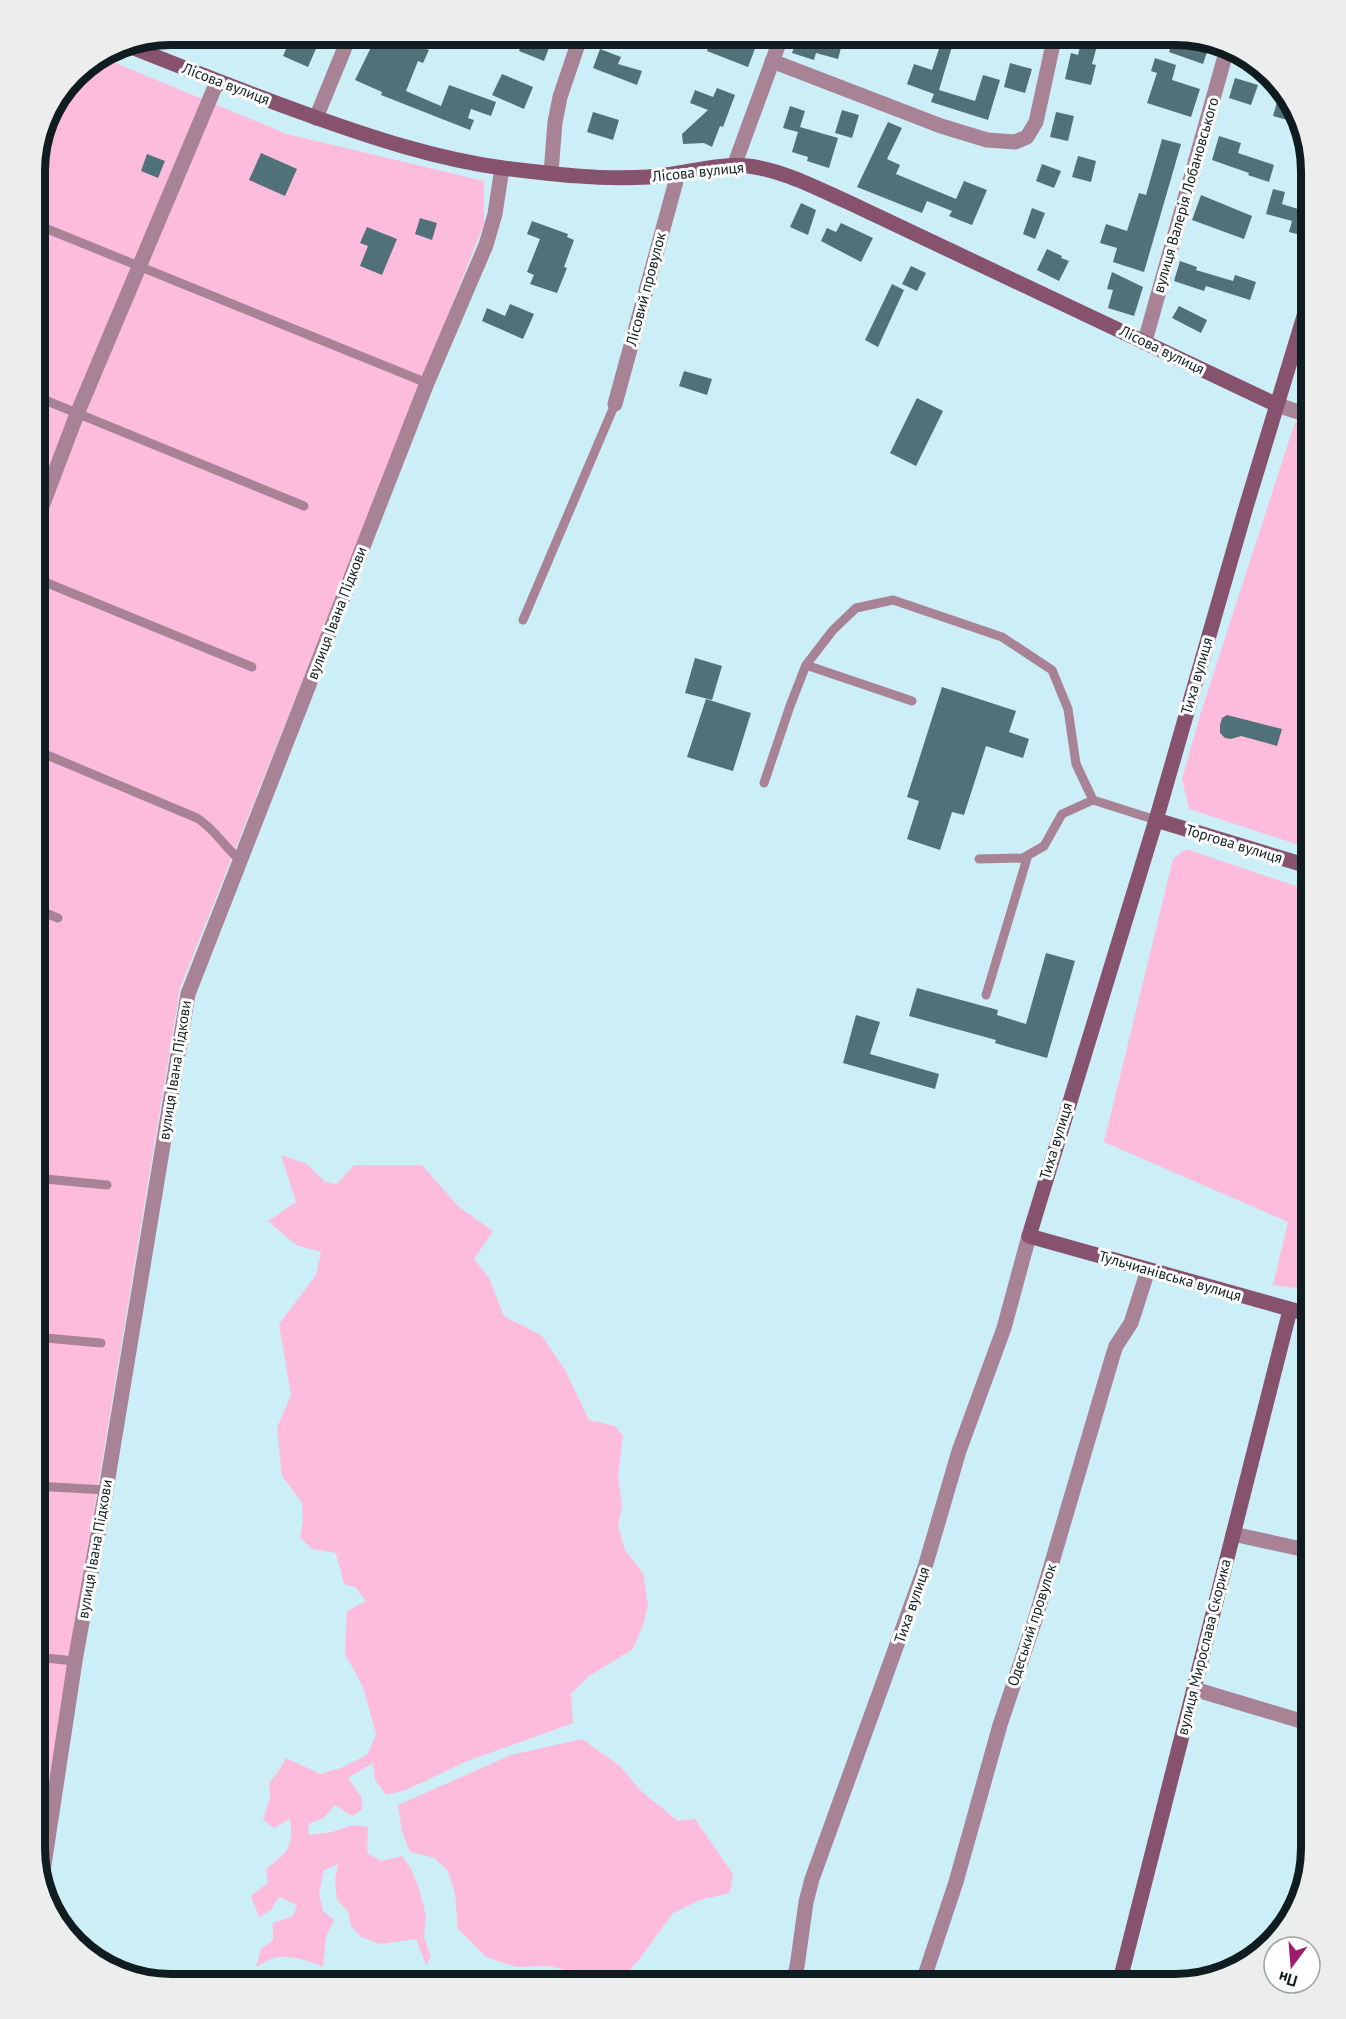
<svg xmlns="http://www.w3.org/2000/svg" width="1346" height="2019" font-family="'PT Sans',sans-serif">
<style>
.green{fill:#febcdc}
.building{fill:#517179}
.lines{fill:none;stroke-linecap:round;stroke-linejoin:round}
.lane{stroke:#a88295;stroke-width:9}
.street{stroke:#a88295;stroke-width:15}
.secondary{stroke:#87526d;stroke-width:15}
.labels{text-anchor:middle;stroke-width:6;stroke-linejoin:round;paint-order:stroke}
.street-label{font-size:15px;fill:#101d20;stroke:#fff}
.rim{fill:none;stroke:#101d20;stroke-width:8}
</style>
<rect width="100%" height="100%" fill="#cbeef7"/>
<path class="green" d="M101,57L287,134L484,181V224L180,988L46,1802L38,1862L35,1848V162L45,118L75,74Z
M1295,422L1311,427V849L1189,809L1182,779L1201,712Z
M1186,849L1311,891V1290L1273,1285L1288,1222L1104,1142L1173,859Z
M281,1155L307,1164L325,1182L337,1184L354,1165H422L459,1207L493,1231L474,1259L489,1278L504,1316L542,1336L565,1370L589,1420L615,1426L623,1436L618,1476L622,1505L618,1526L625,1550L643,1573L648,1605L643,1625L633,1649L588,1677L571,1694L573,1723L465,1762L406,1790L386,1795L375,1780L373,1763L348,1778L362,1798V1810L352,1816L335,1805L323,1818L308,1824L309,1835L332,1832L353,1825L368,1827L367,1853L381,1861L402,1856L411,1869L419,1888L426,1916L424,1937L431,1957L426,1965L416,1939L380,1944L361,1937L351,1926L348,1911L337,1900L335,1880L338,1864L324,1870L319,1893L323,1911L334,1920L326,1937L323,1967C309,1961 290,1954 274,1958C268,1960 262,1964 256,1967L261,1949L273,1940V1923L293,1916L297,1905L279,1897L271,1910L259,1917L251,1896L268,1883L266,1869C287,1852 294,1848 290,1819L274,1828L263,1820L270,1798L269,1783L278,1772L286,1758L320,1774L341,1768L367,1755L376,1734L363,1687L345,1654L347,1611L366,1601L355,1587L344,1584L336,1553L312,1549L300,1537L303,1522L302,1503L282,1476L277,1428L291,1395L279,1324L316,1275L321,1252L296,1245L268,1221L296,1202Z
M582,1739L620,1766L641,1791L678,1821L695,1819L733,1874L730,1893L700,1900L673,1913L639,1960L624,1976L598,1978L549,1966L516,1967L486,1957L458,1929L455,1894L448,1871L435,1858L410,1852L402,1832L398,1805L511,1755Z"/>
<path class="building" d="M292,35H322L308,67L283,56Z
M377,35H394L429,50L423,63L418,61L406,91L441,106L449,85L496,102L491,116L471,109L468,118L474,120L470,130L381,95L382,92L355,80Z
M489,35H546L553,37L544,61L519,51L520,48Z
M713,35H721L740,42L742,35H752L759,38L748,67L707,51Z
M798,35H822L821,38L842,44L838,59L816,53L814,60L792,53Z
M1083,35H1100L1092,64L1096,65L1091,85L1065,79L1071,53L1078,55Z
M1174,35L1209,46L1203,64L1169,52Z
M943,37L954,40L939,90L975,101L983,75L1000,80L988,120L931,102L934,94L907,84L914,64L932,70Z
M600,49L621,57L618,64L642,71L637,85L593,68Z
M1155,58L1176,65L1172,80L1200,89L1191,117L1147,103L1157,73L1151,71Z
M1010,63L1032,69L1025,93L1004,87Z
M502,74L533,87L524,109L492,95Z
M1235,78L1258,85L1251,105L1229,98Z
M717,88L735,95L723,127L720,126L712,147L704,143L683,144L682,134L708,110L690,103L695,90L713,97Z
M1285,94L1293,103L1295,107L1291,121L1273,116L1277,102L1282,104Z
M790,106L805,111L800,127L838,138L829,168L807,161L808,157L792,152L798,132L783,128Z
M842,110L859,115L852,138L835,133Z
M593,112L619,120L613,140L587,132Z
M1056,112L1074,116L1068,141L1050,137Z
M888,122L902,128L887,159L900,165L896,174L956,199L964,181L987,190L972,225L949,216L952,211L927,201L922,213L857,187Z
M1219,136L1241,143L1238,153L1274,165L1269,182L1248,175L1249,173L1212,160Z
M1162,139L1181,144L1144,272L1113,262L1117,248L1100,243L1106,224L1127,231L1139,193L1146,195Z
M261,153L297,169L285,196L249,180Z
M147,154L165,161L158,178L141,171Z
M1078,156L1096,161L1091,182L1072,177Z
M1042,164L1061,171L1054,188L1036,181Z
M1273,189L1285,192L1282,204L1311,213V225L1308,237L1289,232L1292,221L1266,214Z
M1201,195L1252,216L1244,239L1192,220Z
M801,203L816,210L808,235L790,227Z
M1032,208L1045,213L1035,239L1023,234Z
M420,218L437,223L432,240L415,234Z
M532,221L568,234L567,237L574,240L564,267L567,268L557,293L530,284L534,275L527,272L540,239L527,234Z
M841,223L873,238L861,262L821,241L827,228L836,232Z
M367,227L397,239L382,275L360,266L368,246L360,243Z
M1047,249L1062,256L1061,258L1069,261L1059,281L1037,270Z
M1180,261L1197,267L1196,270L1233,281L1235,275L1256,282L1250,300L1206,286L1204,291L1174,281Z
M911,266L926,273L917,291L902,284Z
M1112,272L1143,287L1134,316L1108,308L1113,290L1107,289Z
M892,284L904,290L878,347L865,340Z
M510,304L534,314L523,339L482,321L487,308L505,316Z
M1179,306L1207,320L1201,333L1172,318Z
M684,371L712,379L707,395L679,386Z
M917,398L943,411L916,466L890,453Z
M695,658L722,666L712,700L685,693Z
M942,687L1016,711L1009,732L1029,739L1023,758L986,746L964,815L952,812L940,850L907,839L919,801L907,797Z
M706,699L751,713L733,771L687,757Z
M1227,715L1282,729L1277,746L1241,736L1231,739L1225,738L1220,733V725L1222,718Z
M1046,953L1075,961L1047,1058L995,1043L996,1040L909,1016L917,988L998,1010L997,1015L1026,1024Z
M856,1015L880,1022L870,1054L939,1074L935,1089L843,1063Z"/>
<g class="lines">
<path class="lane" d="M35,224L427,383
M35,396L304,506
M35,578L252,667
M523,620L615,404
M806,665L912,701
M35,750L197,818C215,829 224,847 240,860
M764,783L790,706L806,665L833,630L856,608L893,600L1002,637L1052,670L1068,709L1076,764L1093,800L1156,820
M979,859L1023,858L1044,846L1062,814L1093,800
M35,909L58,918
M986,995L1028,855
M35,1178L107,1185
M35,1337L101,1343
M35,1486L106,1490
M35,1657L75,1661"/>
<path class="street" d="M772,61L941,126L987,140L1015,142L1027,137L1036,122L1055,35
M316,118L350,35
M734,166L782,35
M551,173L555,122L560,97L581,35
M1145,341L1227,49
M615,404L678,174
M1277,405L1311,416
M35,525L77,414L217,82
M1233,1534L1311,1551
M1194,1689L1311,1724
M42,1878L75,1661L106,1490L188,994L427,383L486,245L495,214L502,168
M792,1984L797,1967L806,1902L812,1879L925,1567L959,1451L1004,1328L1029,1236
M922,1984L956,1882L1000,1725L1035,1620L1113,1355L1116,1346L1131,1323L1148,1270"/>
<path class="secondary" d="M124,44C184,68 245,92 306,114C370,137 436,159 503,168C551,174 600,180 648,177C681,175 715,163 748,166C783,170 818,189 850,203L1277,405
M1156,820L1311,867
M1311,1315L1029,1236L1156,820L1246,507L1311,293
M1119,1984L1290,1310"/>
</g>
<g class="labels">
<g class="street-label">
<text transform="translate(226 84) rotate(21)" y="5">Лісова вулиця</text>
<text transform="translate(698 172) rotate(-6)" y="5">Лісова вулиця</text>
<text transform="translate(1186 195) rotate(-74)" y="5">вулиця Валерія Лобановського</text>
<text transform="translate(646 289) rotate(-75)" y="5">Лісовий провулок</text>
<text transform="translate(1162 350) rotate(26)" y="5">Лісова вулиця</text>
<text transform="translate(337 613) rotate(-69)" y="5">вулиця Івана Підкови</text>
<text transform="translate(1197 676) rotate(-74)" y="5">Тиха вулиця</text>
<text transform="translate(1234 844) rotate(17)" y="5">Торгова вулиця</text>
<text transform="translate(175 1070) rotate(-81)" y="5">вулиця Івана Підкови</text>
<text transform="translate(1056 1141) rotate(-73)" y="5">Тиха вулиця</text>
<text transform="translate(1170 1276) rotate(16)" y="5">Тульчианівська вулиця</text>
<text transform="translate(95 1549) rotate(-80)" y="5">вулиця Івана Підкови</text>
<text transform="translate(912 1605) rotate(-71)" y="5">Тиха вулиця</text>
<text transform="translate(1032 1625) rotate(-72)" y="5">Одеський провулок</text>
<text transform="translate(1204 1647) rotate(-76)" y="5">вулиця Мирослава Скорика</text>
</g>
</g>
<path d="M0 0H1346V2019H0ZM171 45H1175A126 126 0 0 1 1301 171V1848A126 126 0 0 1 1175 1974H171A126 126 0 0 1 45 1848V171A126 126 0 0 1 171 45Z" fill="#eceded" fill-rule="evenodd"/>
<path class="rim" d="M171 45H1175A126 126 0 0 1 1301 171V1848A126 126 0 0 1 1175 1974H171A126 126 0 0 1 45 1848V171A126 126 0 0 1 171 45Z"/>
<g transform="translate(1292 1965) rotate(196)"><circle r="28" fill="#ffffff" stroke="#9fa5a6" stroke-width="1.5"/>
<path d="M0-4.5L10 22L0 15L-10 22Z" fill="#9e1b6d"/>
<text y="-9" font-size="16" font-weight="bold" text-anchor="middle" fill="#101d20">Пн</text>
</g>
</svg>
